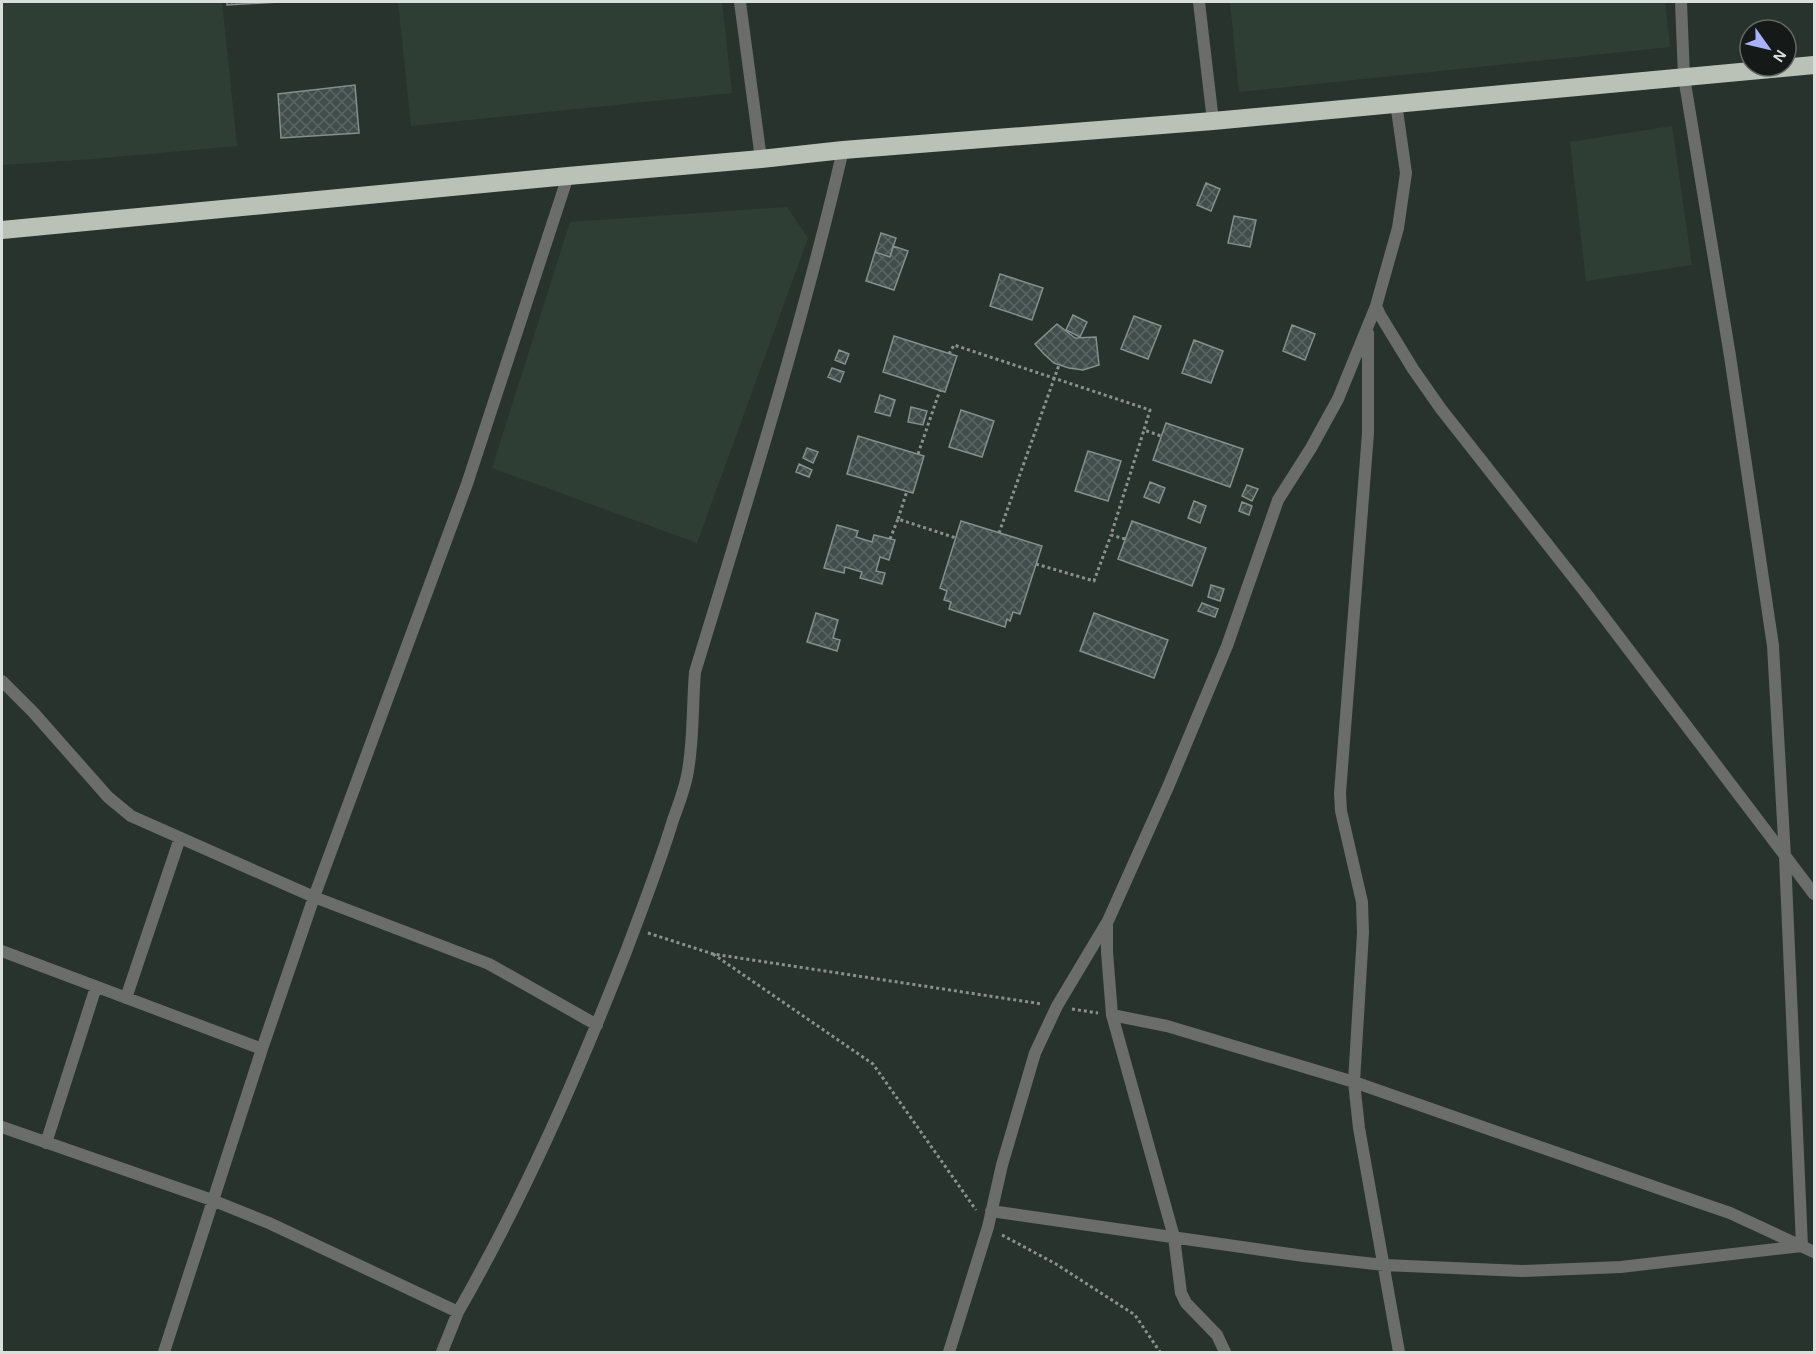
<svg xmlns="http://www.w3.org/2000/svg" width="1816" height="1354" font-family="'Alegreya Sans',sans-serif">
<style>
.built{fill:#2e3e35}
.building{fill:url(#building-cross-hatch);stroke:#82908e;stroke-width:1.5}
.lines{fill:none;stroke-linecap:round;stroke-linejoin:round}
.path{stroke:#8a918d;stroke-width:3;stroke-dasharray:3 3;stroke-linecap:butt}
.street{stroke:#6a6d69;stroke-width:12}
.highway{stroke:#bac2b8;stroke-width:18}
</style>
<defs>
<pattern id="building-cross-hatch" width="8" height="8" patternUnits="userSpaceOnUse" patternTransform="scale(1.5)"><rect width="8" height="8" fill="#414d4b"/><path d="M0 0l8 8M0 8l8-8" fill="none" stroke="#5c6664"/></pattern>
</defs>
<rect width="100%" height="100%" fill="#29332d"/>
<path class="built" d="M2,2H222L237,146L93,159L2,165Z
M398,2H722L732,93L411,126Z
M1230,2H1665L1670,47L1239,92Z
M1672,126L1692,265L1586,281L1570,142Z
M787,207L808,238L697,543L492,468L570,222Z"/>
<path class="building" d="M227,2H279L227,5Z
M355,85L359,133L281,138L278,94Z
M1206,183L1220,189L1211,211L1197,205Z
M1234,216L1256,220L1250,247L1228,243Z
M881,233L896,238L890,257L875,252Z
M893,246L908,251L894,290L866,281L875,252L890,257Z
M1000,274L1043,288L1032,320L990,306Z
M1073,315L1087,322L1080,337L1066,330Z
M1134,316L1161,326L1148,359L1121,349Z
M1057,324L1075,338L1096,337L1099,365L1083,370L1069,368L1054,363L1044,354L1035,344Z
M1292,325L1315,334L1305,360L1283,351Z
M894,336L957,356L945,392L883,372Z
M1194,340L1223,351L1211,383L1182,373Z
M839,350L849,354L845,364L835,360Z
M832,368L844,372L840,382L828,377Z
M880,395L895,400L890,416L875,412Z
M911,407L927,411L923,425L908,422Z
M961,410L994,421L982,457L949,447Z
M1166,423L1243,449L1230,487L1153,460Z
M858,436L924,456L913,493L847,474Z
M807,448L818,452L813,463L803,458Z
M1088,451L1121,461L1108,501L1075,491Z
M799,464L812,470L809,477L796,472Z
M1150,482L1165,488L1159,503L1144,497Z
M1247,485L1258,489L1252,501L1242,496Z
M1194,501L1206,506L1200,523L1188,518Z
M1242,502L1252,506L1249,515L1239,511Z
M961,521L1042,546L1020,614L1013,612L1010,621L1007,619L1005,627L949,609L951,602L944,600L947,591L940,588Z
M1132,521L1206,548L1192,586L1118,559Z
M837,525L858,531L856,537L872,542L874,535L895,540L889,560L880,557L876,571L885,573L882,584L860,578L862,572L845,567L844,573L824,568Z
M1211,585L1224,589L1220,601L1208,597Z
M1202,603L1218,609L1215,617L1198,611Z
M816,613L838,620L833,638L840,640L837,651L807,642Z
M1094,613L1168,640L1154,678L1080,651Z"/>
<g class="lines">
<path class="path" d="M949,354L954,345L1150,410L1144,430L1161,436
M918,454L940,390
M898,519L907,491
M999,533L1059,365
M890,539L898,519L956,538
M1125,539L1111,535L1144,430
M1036,564L1094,581L1111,535
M648,933L713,954L1042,1004
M713,954L873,1064L976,1210
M1072,1009L1098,1013
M1002,1235L1056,1264L1135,1315L1160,1352"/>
<path class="street" d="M740,2L761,159
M1199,2L1213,121
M1396,103L1406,173L1398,228L1376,306L1380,315L1413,369L1441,409L1585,592L1814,894
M1368,333V433L1340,793L1341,811L1362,902L1363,933L1354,1082L1359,1128L1399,1352
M2,681L33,712L108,797L131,816L314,897L489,964L597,1025
M2,951L262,1049
M126,998L180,838
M1112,1015L1167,1026L1354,1082L1695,1201L1730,1213L1814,1252
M2,1127L212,1200L269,1223L458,1312L442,1352
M46,1143L96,987
M991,1211L1304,1256L1384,1265L1522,1271L1621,1267L1802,1246L1785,857L1773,646L1730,356L1684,77L1681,2
M458,1312C525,1195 578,1074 627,949C643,906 660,863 673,820C678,806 684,791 687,776C694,742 692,707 695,672C748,499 802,326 843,150
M164,1352L262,1049L314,897L467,484L568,176
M949,1352L988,1227L1002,1165L1035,1053L1057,1006L1106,924
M1225,1352L1217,1335L1186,1303L1181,1293L1174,1237L1112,1015L1107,952V923L1168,787L1227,646L1278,500L1311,448L1338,399L1376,306"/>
<path class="highway" d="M2,230L568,176L761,159L843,150L1213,121L1814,65"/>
</g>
<rect width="1816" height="1354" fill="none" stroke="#d9dfdc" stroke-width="6"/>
<g transform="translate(1768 48) rotate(124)"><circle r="28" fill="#151917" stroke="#636866" stroke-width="1.5"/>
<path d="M0-4.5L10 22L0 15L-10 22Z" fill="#a9b0fc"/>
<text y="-9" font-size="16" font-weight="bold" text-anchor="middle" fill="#d9dfdc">N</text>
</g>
</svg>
